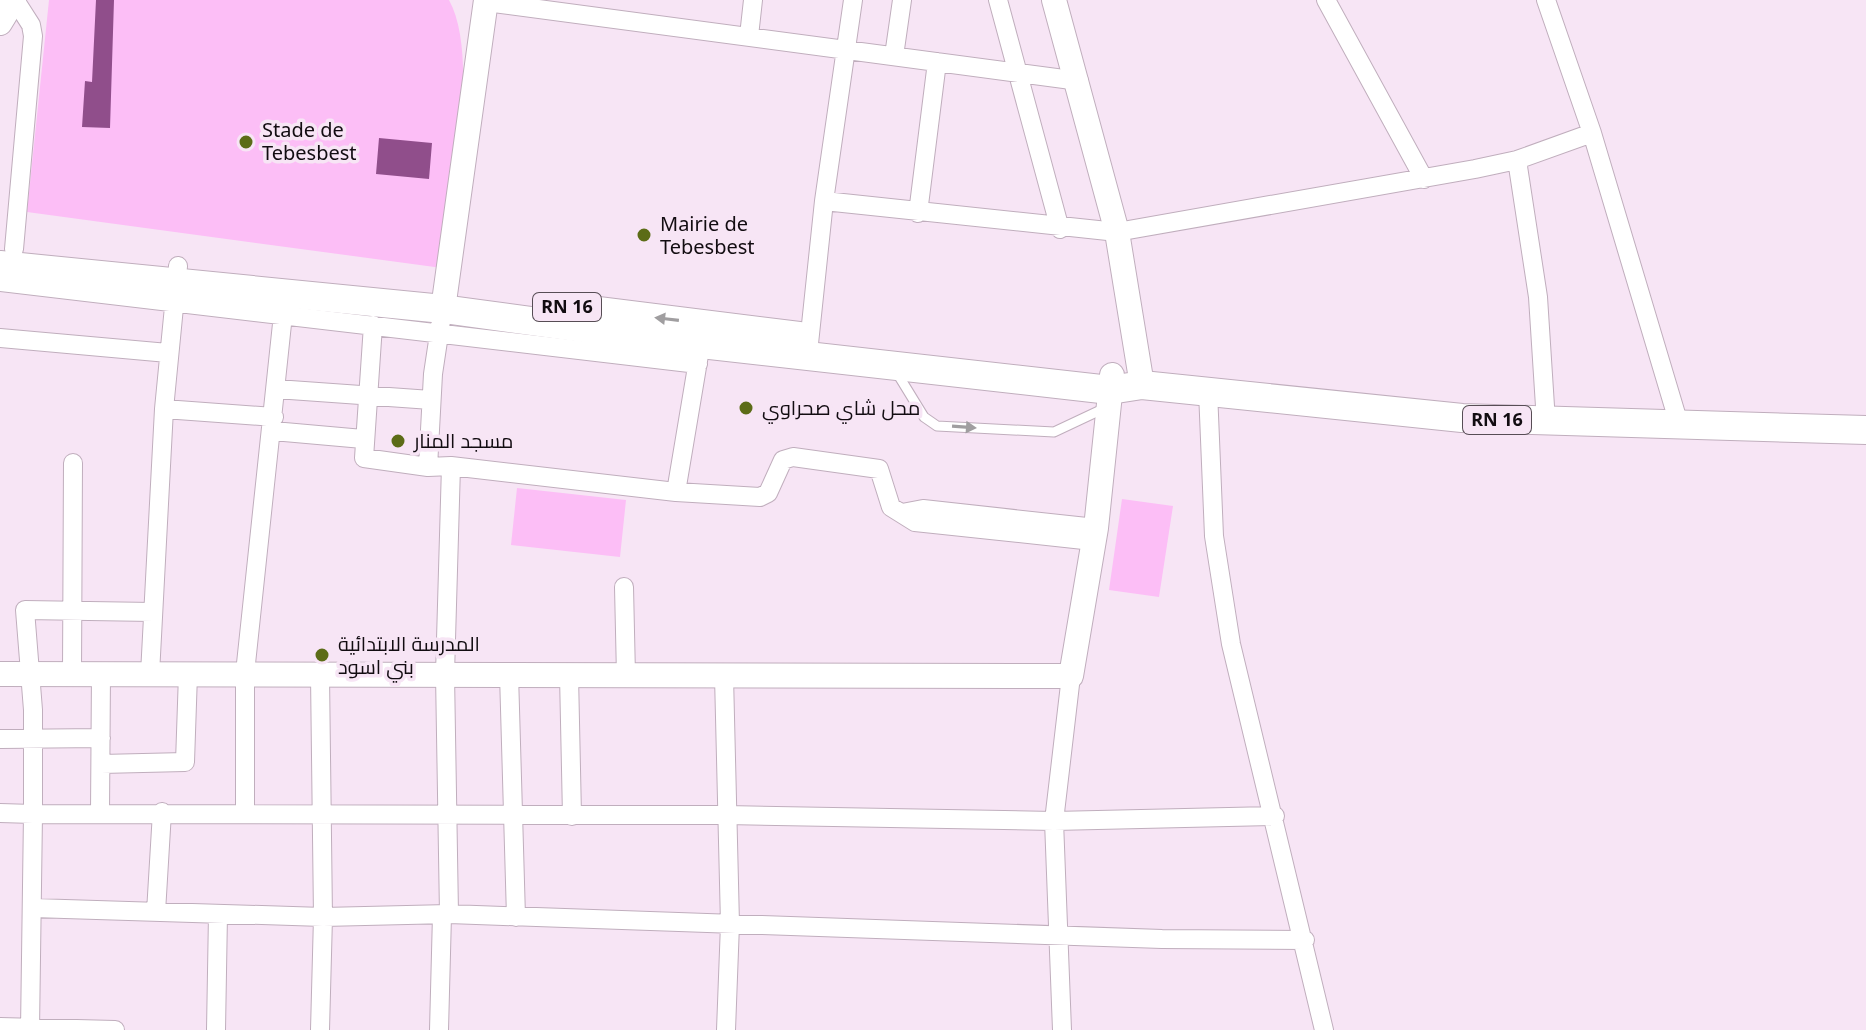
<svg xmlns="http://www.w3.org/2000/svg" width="1866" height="1030" font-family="'Noto Sans',Cairo,sans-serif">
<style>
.green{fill:#fcbef6}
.building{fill:#904e8b}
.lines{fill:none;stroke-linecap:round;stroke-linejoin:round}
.lane-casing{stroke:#c0aebd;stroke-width:11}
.street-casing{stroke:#c0aebd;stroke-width:20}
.secondary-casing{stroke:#c0aebd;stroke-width:26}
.primary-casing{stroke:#c0aebd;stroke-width:30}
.lane{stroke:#fff;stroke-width:9}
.street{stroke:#fff;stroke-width:18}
.secondary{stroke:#fff;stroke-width:24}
.primary{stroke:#fff;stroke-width:28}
.oneway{fill:#a09ea0}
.poi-dot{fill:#5c6c17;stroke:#f7e5f5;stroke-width:3}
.labels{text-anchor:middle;stroke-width:7;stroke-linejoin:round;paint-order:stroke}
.shield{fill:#f7e5f5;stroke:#574d55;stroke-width:2}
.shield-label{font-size:18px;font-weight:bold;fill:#120c11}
.poi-label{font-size:20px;fill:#120c11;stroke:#f7e5f5;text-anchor:start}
</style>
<rect width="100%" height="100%" fill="#f7e5f5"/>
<path class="green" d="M49,0H449C481,58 450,200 442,268L27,212Z
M517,488L626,500L620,557L511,545Z
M1122,499L1173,506L1159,597L1109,590Z"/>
<path class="building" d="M96,0H114L110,128L82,127L85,81L92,82Z
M379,138L432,143L429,179L376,174Z"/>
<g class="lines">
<defs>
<path id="lane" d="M897,373L924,417L937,426L1054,432L1105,408"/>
<path id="street" d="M998,0L1060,229
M1326,0L1424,179
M1546,0L1592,133L1679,424
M486,2L1079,81
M749,36L753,0
M894,56L902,0
M1517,160L1538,297L1546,422
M824,201L1117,232L1475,169L1517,160L1592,133
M918,213L937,62
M14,249L33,36L31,25L15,0
M0,282L698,364
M441,321L433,374L428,467L451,466L445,674L449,914
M373,325L364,458L428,467
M0,338L168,353
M808,353L824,201L853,0
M276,389L431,400
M1208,391L1214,536L1231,644L1324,1030
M164,409L274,417
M273,431L363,439
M451,466L676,492L760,497L768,493L783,460L793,457L879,469L891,507L915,522L1093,541
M676,492L699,355
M902,513L923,509L1096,528
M624,587L626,676
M153,612L25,610L33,710V814L726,815L1054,821L1275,816
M72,673L73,463
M150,674L164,409L178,266
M509,674L516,917
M569,675L572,816
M724,676L730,924L726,1030
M0,739L101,738
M101,764L185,762L188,674
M245,812V673L284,305
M0,813L33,814L30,1030
M100,813L101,673
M33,908L323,917L449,914L1162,939L1305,940
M156,912L162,812
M0,1027L115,1030
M216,1030L218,914
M320,1030L323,917L320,675
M439,1030L442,915
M1062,1030L1054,821L1071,676"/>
<path id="secondary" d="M1054,0L1117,232L1142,385
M0,23L14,0
M443,309L486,0
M0,674L1071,676L1096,528L1112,375"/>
<path id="primary" d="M0,265L443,309L701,344L1110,390L1142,385L1462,418L1866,430
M566,307L799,336"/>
</defs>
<use href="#lane" class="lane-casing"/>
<use href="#street" class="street-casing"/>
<use href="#secondary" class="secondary-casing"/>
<use href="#primary" class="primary-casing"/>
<use href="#lane" class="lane"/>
<use href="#street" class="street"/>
<use href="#secondary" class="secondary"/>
<use href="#primary" class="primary"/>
</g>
<defs><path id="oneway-solid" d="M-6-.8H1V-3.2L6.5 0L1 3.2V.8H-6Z" transform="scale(2)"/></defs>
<g class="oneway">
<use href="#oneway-solid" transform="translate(667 319) rotate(-173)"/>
<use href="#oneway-solid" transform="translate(964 427) rotate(4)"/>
</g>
<g class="poi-dot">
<circle cx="246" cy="142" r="8"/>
<circle cx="644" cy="235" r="8"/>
<circle cx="746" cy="408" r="8"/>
<circle cx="398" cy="441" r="8"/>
<circle cx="322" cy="655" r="8"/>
</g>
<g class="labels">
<g class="shield">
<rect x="533" y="293" width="68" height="28" rx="6"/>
<rect x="1463" y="406" width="68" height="28" rx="6"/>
</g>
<g class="shield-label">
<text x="567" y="313">RN 16</text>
<text x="1497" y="426">RN 16</text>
</g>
<g class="poi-label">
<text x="262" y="137">Stade de<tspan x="262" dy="23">Tebesbest</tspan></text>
<text x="660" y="231">Mairie de<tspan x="660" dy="23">Tebesbest</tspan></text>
<text x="762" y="415">محل شاي صحراوي</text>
<text x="414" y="448">مسجد المنار</text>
<text x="338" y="651">المدرسة الابتدائية<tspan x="338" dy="23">بني اسود</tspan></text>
</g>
</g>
</svg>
